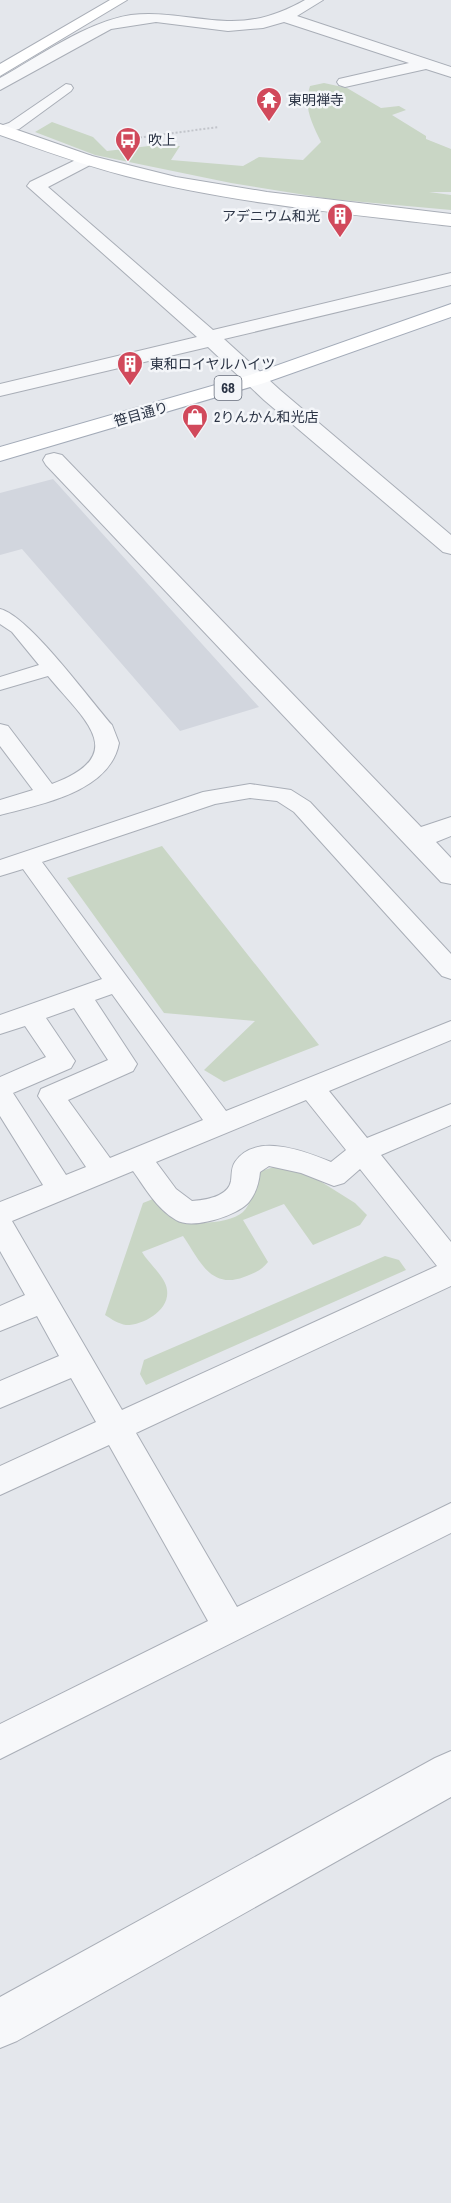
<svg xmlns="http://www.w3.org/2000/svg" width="451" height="2203" font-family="'Archivo Narrow','Noto Sans JP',sans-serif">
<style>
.built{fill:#d2d6de}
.green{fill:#c9d6c5}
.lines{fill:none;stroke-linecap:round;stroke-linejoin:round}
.lane-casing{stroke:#a9aeb7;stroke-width:2}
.street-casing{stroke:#a9aeb7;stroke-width:2}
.secondary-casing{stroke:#a9aeb7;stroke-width:2}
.primary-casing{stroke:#a3abb8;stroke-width:2}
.path{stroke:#c2c5cb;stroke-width:2;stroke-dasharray:2 2;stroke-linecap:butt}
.lane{fill:#f7f8fa;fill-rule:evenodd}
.street{fill:#f7f8fa;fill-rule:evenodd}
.secondary{fill:#fff;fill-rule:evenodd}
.primary{fill:#fff;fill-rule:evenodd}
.labels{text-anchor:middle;stroke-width:5;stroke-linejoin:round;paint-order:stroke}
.far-poi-label{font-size:14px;fill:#2b3445;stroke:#f4f6f9;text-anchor:start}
.far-street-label{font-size:14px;fill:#2b3445;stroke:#f4f6f9}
.shield{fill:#f4f6f9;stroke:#676e7b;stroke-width:1.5}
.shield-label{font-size:15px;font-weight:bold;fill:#2b3445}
</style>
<rect width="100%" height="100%" fill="#e4e7ec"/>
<path class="built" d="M53,479L259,707L180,731L22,549L0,555V493Z"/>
<path class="green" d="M324,83L347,88L381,108L399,106L406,110L392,115L426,136V139L451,149V192H429L451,195V210L330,199L231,183L95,155L35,132L52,122L93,137L107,151L149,146H180L171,160L243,166L259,157L303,160L321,142C312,123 303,107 310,86Z
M162,846L319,1045L224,1082L204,1070L255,1021L164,1013L67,878Z
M277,1166L312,1176L355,1203L367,1215L360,1225L313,1245L284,1204L243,1220L268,1262C261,1271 254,1273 244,1277C210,1290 199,1259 183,1236L142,1252C148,1263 166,1277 167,1290C170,1309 145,1325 126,1325C119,1324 111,1319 105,1315L143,1203L153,1199C158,1204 163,1212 169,1216C186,1226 228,1225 243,1212C253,1202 255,1186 258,1172Z
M385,1256L399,1260L406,1270L146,1385L140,1374L144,1360Z"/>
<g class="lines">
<defs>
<path id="lane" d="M66,84L71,85L73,88L71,91L19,129L0,134V126L9,123Z
M0,609C29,616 89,699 112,725L119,743C110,792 41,804 0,815V800L33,790L0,746V724L8,726L52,784C132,754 83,719 48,676L0,690V677L39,665L12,632L0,624Z
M250,784L291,790L310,802L451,954V979L442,976L294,812L277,801L250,798L215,804L42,862L226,1111L451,1021V1040L329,1091L367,1138L451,1104V1125L381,1155L451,1242V1286L136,1433L237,1607L451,1503V1533L0,1759V1724L208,1621L109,1445L0,1495V1466L96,1422L71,1378L0,1408V1381L59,1356L37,1316L0,1331V1306L25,1295L0,1251V1202L43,1185L0,1116V1077L46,1057L25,1026L0,1034V1015L102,979L23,869L0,876V860L203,792ZM112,994L203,1120L110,1158L68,1100L133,1071L137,1064L95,1000ZM74,1008L108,1060L41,1089L38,1096L86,1167L66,1175L13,1093L71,1068L75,1061L46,1018ZM306,1100L346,1150L331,1162C304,1151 255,1132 235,1162C231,1168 232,1174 231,1181C228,1197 205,1200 192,1201L176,1189L156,1162ZM269,1166L301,1173L334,1186L344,1183L360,1169L437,1266L122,1410L12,1221L133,1171C146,1189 156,1208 176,1220C192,1230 237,1216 249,1202C256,1193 259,1183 260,1172Z"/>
<path id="street" d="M305,0H323L297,16L451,67V77L426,69L345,87L339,85L337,82L339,79L409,63L284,22L263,28L228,31L156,22L111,29L0,90V78C40,56 86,22 131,15C164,11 195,20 227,21C256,22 280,14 305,0Z
M86,155L92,156L95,160L92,164L48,187L213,330L451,273V285L224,339L280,390L451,535V554L443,552L264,400L208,347L0,396V384L197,337L27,186L30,182Z
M54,453L62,455L421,827L451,817V836L436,842L451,858V884L441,882L46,465L43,460L46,455Z
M451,1751V1797L17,2041L0,2048V1997L435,1758Z"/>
<path id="secondary" d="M110,0H127L0,76V64Z
M0,124L92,156L176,177L267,192L451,214V226C342,213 232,203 126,176C83,165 42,150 0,135Z"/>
<path id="primary" d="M451,304V317L264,383L0,461V447L250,375Z"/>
</defs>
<use href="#lane" class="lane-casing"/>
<use href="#street" class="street-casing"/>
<use href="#secondary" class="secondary-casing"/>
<use href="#primary" class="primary-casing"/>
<path class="path" d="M128,139L219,127"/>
<use href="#lane" class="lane"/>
<use href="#street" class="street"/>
<use href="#secondary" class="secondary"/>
<use href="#primary" class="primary"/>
</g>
<defs>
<symbol id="temple-pin" viewBox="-11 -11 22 30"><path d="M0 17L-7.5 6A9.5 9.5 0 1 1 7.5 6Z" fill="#d1495b" stroke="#f4f6f9"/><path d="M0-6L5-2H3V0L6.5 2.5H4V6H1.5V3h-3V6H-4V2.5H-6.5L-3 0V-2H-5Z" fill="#fff"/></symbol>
<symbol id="bus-pin" viewBox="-11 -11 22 30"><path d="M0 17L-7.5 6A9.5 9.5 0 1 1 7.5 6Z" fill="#d1495b" stroke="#f4f6f9"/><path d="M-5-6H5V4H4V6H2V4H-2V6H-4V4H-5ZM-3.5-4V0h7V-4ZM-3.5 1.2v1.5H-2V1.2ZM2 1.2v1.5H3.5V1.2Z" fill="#fff"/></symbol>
<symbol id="building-pin" viewBox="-11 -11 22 30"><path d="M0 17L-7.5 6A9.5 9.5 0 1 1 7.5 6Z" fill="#d1495b" stroke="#f4f6f9"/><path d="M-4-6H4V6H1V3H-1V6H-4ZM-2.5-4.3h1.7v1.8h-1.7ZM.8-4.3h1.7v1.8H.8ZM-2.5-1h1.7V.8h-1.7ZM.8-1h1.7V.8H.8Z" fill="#fff"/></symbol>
<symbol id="shop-pin" viewBox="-11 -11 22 30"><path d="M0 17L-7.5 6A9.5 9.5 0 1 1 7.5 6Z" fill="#d1495b" stroke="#f4f6f9"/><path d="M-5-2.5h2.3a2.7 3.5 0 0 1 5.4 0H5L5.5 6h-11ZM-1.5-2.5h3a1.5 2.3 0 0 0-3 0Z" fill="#fff"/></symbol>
</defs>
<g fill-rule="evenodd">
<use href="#temple-pin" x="254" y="85" width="30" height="40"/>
<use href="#bus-pin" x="113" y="125" width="30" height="40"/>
<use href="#building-pin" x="325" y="201" width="30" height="40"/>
<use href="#building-pin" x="115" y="349" width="30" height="40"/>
<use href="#shop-pin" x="180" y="402" width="30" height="40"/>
</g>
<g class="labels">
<g class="far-poi-label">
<text x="288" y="105">東明禅寺</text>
<text x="148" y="145">吹上</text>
<text x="320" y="221" text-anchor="end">アデニウム和光</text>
<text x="150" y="369">東和ロイヤルハイツ</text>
<text x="214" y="422">2りんかん和光店</text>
</g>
<g class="far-street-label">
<text transform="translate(141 414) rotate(-16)" y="5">笹目通り</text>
</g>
<rect class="shield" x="214.5" y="376" width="27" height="24" rx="4.5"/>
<g class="shield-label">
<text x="228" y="393">68</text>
</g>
</g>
</svg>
